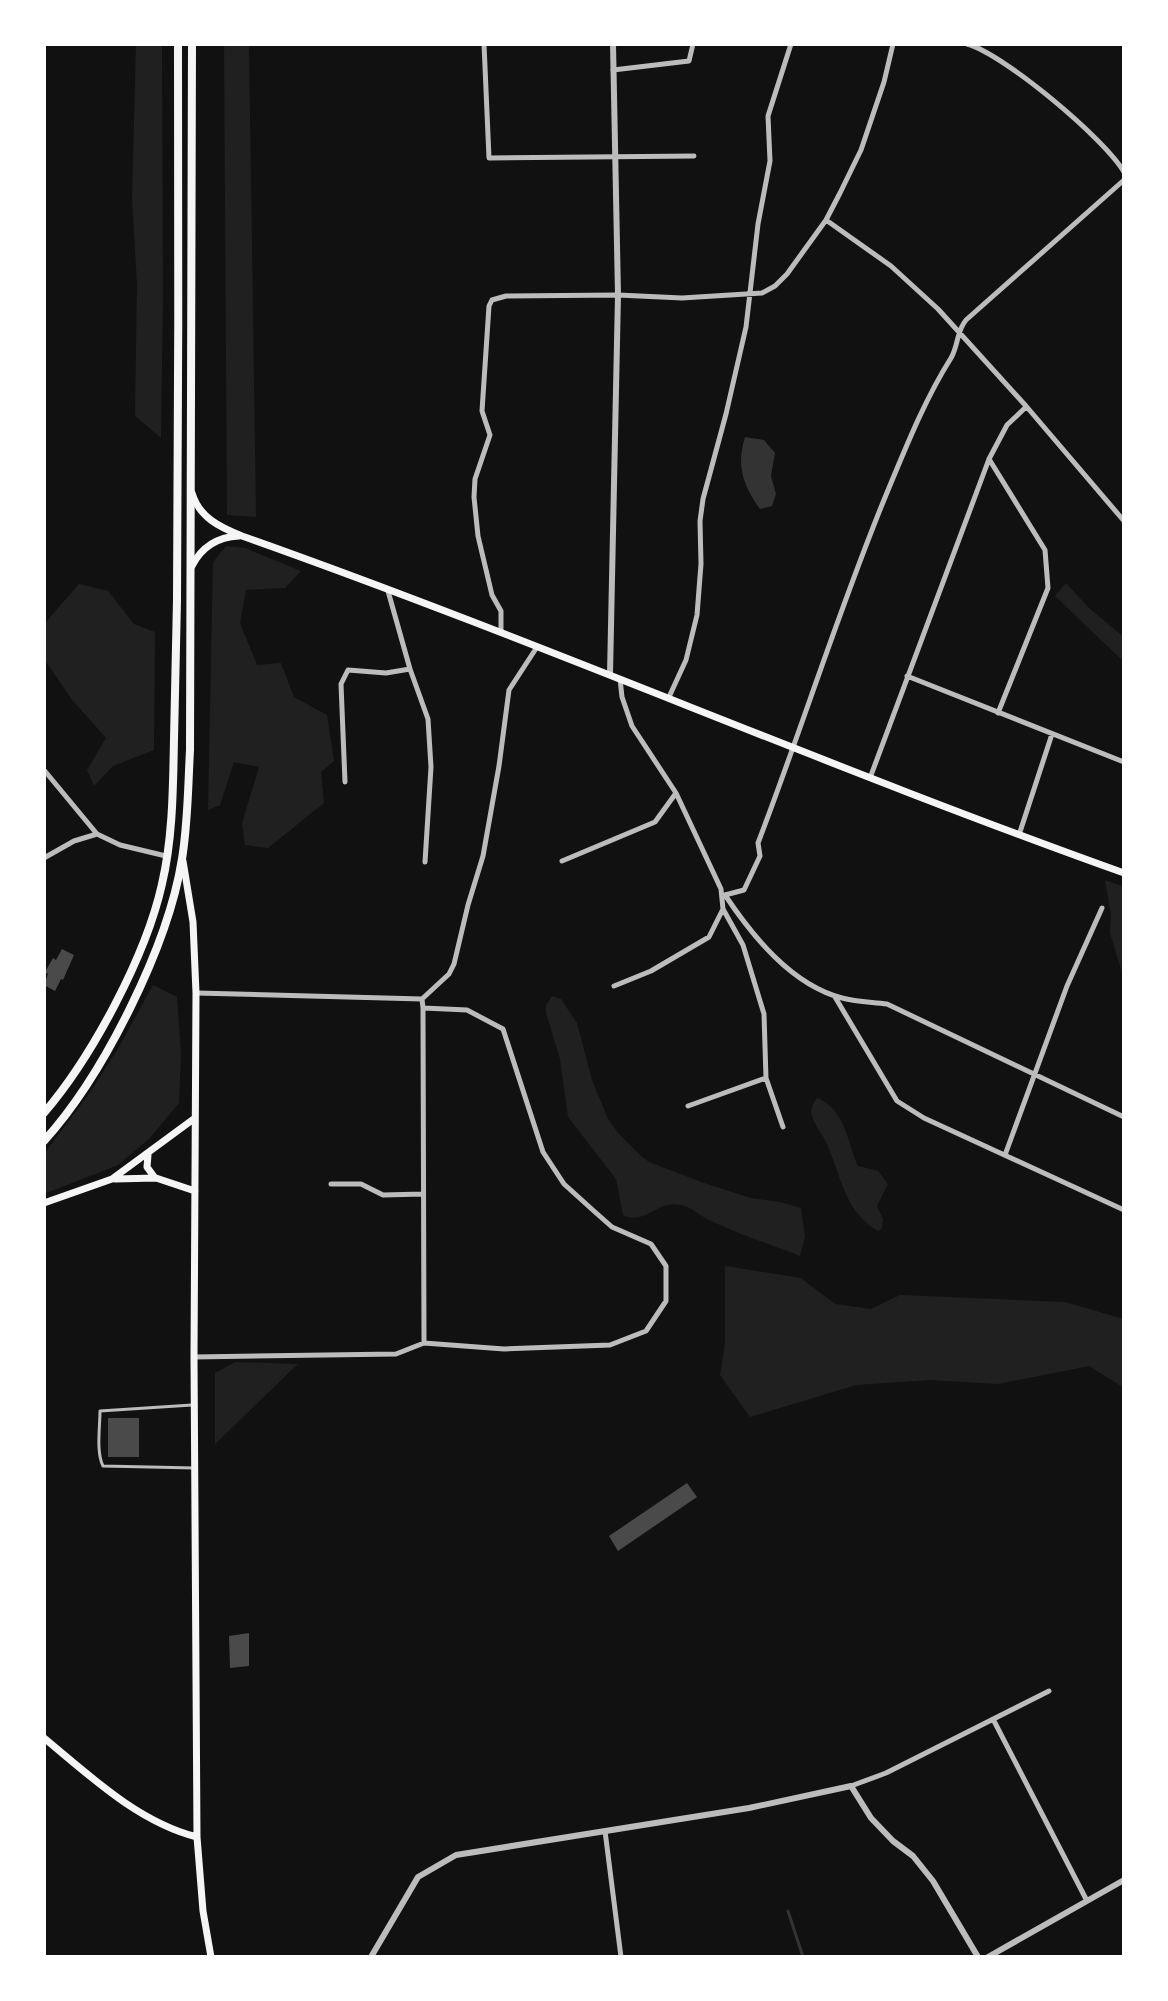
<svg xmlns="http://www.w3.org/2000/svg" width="1168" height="2001" font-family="Commissioner,sans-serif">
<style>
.green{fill:#202020}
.water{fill:#333}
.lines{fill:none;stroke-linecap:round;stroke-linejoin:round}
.stream{stroke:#333;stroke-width:3}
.building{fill:#4a4a4a}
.service{stroke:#bcbcbc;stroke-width:3}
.minor{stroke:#bcbcbc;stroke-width:5}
.tertiary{stroke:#bcbcbc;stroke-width:6}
.secondary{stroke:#f5f5f5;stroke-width:7}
.trunk{stroke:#f5f5f5;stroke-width:8}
</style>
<rect width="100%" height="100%" fill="#111"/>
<path class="green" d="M136,44H162L163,297L161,438L135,416L137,284L132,198Z
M224,44H249L256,517L227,515Z
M226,546L245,548L301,571L285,588L246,590L240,623L257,665L281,663L294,697L327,715L334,761L321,772L324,803L268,848L245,845L242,823L259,767L234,762L220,805L208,810L213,562Z
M1066,583L1090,609L1124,637V662L1055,596Z
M79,584L108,591L134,624L155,632L154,750L113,766L94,786L87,770L106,738L73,701L44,659V624Z
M1105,880L1124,887V979L1110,933L1111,915Z
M153,985L177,997L181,1053L179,1103L150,1138L118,1165L44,1194V1154L88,1095L119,1047Z
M552,996L561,999L577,1023L592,1080L608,1119L619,1134L640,1155L649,1162L704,1183L751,1198L780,1202L801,1208L805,1237L800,1256C770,1244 737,1234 707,1219C699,1215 690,1206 680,1205C657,1200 645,1226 623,1215L616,1179L568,1117L560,1059L546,1013V1005Z
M817,1098C846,1109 847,1143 858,1166L878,1171L888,1184L877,1206L883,1219L882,1228L878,1231C844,1212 841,1174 826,1142C819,1127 803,1115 817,1098Z
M725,1266L801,1278L835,1304L871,1309L900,1295L1065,1302L1124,1319V1388L1089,1366L998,1384L931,1380L856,1385L750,1417L720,1375L725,1343Z
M235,1362L298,1364L215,1444V1373Z"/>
<path class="water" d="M745,437L764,440L775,453L771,476L776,494L772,506L760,509C743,485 736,466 745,437Z"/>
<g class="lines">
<path class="stream" d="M788,1911L803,1957"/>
</g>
<path class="building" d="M62,949L74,955L63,980L61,979L55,991L44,985L48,974L45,972L53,958L56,960Z
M108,1418H139V1457H108Z
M687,1483L697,1497L618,1551L609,1536Z
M249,1633V1666L230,1668L229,1636Z"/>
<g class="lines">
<path class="service" d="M192,1405L100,1411C100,1427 96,1452 103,1466L195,1468"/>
<path class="minor" d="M484,44L489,158L694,156
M967,44C1004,54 1105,139 1124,172
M613,70L689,61L693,44
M826,220L891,266L938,309L1026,406L1124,521
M989,459L1045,550L1048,588L998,713
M501,633V611L492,595L478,536L474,497L475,479L490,435L482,411L489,306L492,300L506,296L618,295L682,298L762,293L775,286L787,274L826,220L840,193L861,150L884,82L893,44
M410,669L428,719L431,767L425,862
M907,676L1124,762
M620,679L622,697L632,726L676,793L721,889L723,909L743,945L764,1014L766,1078L783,1127
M669,697L686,660L697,615L701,564L700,521L703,499L726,414L746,327L758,224L770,161L768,116L791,44
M44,770L97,834L120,845L166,856
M870,778L989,459L1007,425L1026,407
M345,782L341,684L348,670L386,673L410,669L388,591
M1019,835L1052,734
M44,858L74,841L97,834
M562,861L655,822L676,793
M725,895L744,890L760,856L758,843C802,728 839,609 886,495C906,447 924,401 951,358C959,344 956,332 966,320L1124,180
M725,895C753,937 792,985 842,998C857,1002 872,1002 887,1004L1124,1117
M614,986L651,971L709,937L723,909
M835,997L897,1101L924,1118L1124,1210
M422,999L449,974L454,964L468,905L483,856L499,766L509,690L537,647
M423,1008L424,1343
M688,1106L766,1078
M1005,1155L1067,986L1102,908
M331,1184H361L383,1195L423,1194
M194,1357L396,1354L424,1343L504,1349L610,1345L646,1331L666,1301V1266L651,1244L612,1227L595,1212L564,1184L543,1152L503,1029L467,1010L423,1008L422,999L196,993
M993,1719L1086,1899
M851,1786L886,1773L1049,1691
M605,1831L621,1957"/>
<path class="tertiary" d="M610,674L618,295L613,44
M371,1957L418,1877L456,1855L749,1808L851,1786L871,1818L893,1841L913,1856L933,1881L978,1957
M988,1957L1124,1880"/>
<path class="secondary" d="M192,493C199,517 219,527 242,536C539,641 827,767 1124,873
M192,566C202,546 218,537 239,536
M183,861L193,922L196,993L194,1357L197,1837L203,1911L211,1957
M148,1155L147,1167L155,1178
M115,1179L156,1178L195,1191
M44,1203L112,1179L195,1118
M44,1738C90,1776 138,1822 197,1837"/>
<path class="trunk" d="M44,1113C92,1057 146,956 162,884C173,837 173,787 174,739C175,693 176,647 177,600C179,415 178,229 178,44
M44,1141C103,1076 168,947 182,859C188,823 188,786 190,750L192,44"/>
</g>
<rect width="1168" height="2001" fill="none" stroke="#ffffff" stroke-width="92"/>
</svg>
